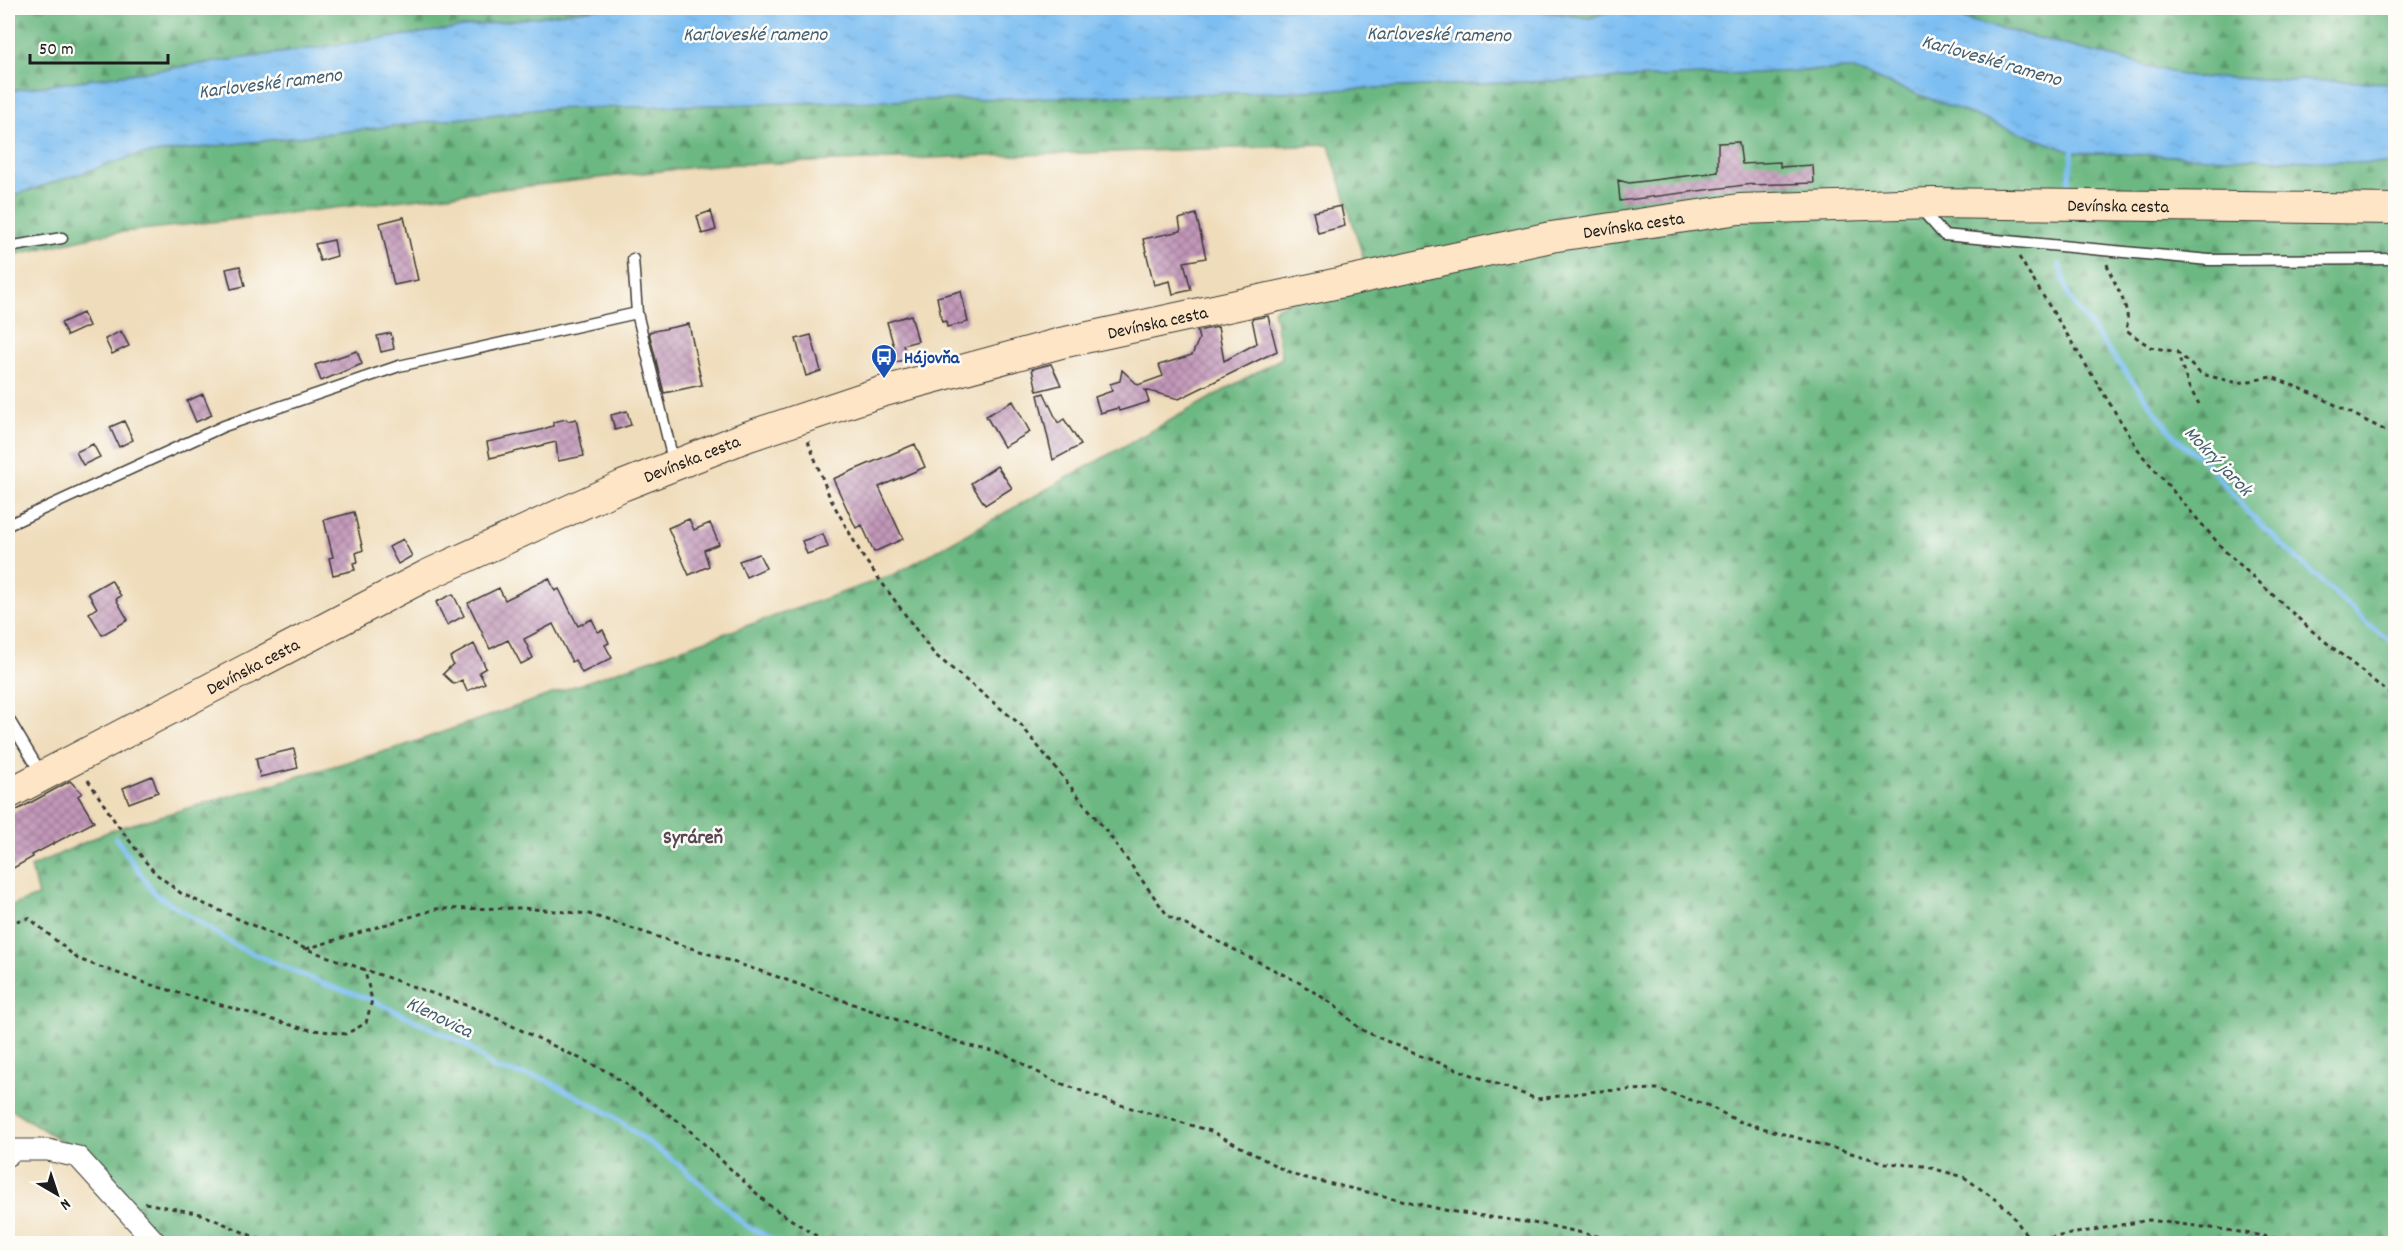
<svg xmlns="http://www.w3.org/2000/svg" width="2403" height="1251" font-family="Dekko,sans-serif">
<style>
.forest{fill:url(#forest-firs);stroke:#446a4f;stroke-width:1.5}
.water{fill:url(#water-ripples);stroke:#4c6d87;stroke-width:1.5}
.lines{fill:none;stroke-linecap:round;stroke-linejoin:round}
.stream{stroke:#7cbef2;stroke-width:5}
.building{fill:url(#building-cross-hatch)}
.lane-casing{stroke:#3c3934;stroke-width:13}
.street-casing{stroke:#3c3934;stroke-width:23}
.secondary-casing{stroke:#3c3934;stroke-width:32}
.path{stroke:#3c3934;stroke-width:3;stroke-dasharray:4.5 4.5;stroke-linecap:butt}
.lane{stroke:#fff;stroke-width:10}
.street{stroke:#fff;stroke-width:21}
.secondary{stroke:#fde5c5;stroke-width:30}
.labels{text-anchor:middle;stroke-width:5;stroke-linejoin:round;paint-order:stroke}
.street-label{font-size:18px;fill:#1c1c1c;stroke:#fdfcf7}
.transit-label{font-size:18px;font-weight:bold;fill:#164399;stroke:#fdfcf7;text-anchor:start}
.water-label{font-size:20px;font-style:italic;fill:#425d72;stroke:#fdfcf7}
.neighbourhood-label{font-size:20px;font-weight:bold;fill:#564753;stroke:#fdfcf7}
</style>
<defs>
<pattern id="forest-firs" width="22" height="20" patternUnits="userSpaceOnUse" patternTransform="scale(1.5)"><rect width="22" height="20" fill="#6cb882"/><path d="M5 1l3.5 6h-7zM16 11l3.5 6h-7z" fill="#58956a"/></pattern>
<pattern id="water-ripples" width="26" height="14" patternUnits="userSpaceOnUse" patternTransform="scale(1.5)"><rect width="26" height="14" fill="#7cbef2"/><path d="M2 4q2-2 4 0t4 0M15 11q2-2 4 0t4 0" fill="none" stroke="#6ba3cf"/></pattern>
<pattern id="building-cross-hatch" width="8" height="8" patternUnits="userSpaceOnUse" patternTransform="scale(1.5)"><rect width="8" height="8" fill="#c298b9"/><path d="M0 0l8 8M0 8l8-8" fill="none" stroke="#9d7b96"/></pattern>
</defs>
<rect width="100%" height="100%" fill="#fdfcf7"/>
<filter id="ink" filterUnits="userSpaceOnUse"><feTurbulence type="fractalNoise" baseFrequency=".0167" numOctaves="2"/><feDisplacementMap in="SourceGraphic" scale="12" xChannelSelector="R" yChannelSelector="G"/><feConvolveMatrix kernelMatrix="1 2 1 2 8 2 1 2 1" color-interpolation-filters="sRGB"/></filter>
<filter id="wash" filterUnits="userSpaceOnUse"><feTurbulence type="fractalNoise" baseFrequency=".008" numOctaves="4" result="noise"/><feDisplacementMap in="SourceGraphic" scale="24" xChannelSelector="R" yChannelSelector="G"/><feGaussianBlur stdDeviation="1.35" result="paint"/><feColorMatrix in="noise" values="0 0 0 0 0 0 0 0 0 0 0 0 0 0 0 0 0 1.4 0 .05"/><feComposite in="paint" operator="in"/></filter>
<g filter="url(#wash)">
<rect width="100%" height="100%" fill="#efdcba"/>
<path class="forest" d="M8,8H601L8,91Z
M1520,8H1621L1589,18Z
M1920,8H2395V83L2190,77Z
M1851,69L2072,152L2395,164V1243H163L85,1156L8,1107V907L38,896L31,867L112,830L403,746L895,574L1282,358L1273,310L1365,263L1329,145L713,165L105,234L8,256V197L137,155L542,109L1276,92Z"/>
<path class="water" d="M601,8H1520L1589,18L1621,8H1920L2190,77L2395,83V164L2072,152L1851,69L1276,92L542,109L137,155L8,197V91Z"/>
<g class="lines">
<path class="stream" d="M2068,187L2073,147
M2059,264L2070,299L2175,437L2207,464L2251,516L2375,630L2396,645
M116,838L154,893L238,947L324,984L372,1000L469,1046L495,1069L542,1078L610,1114L682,1167L745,1225L782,1244"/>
</g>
<g id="blocks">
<path class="building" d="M1739,142L1742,164L1780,162V167L1813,165L1814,183L1752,185V184L1620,201L1618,180L1629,183L1718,172V143Z
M1341,206L1345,226L1318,233L1313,212Z
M711,211L716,230L702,234L697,216Z
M1196,214L1206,258L1184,262L1191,290L1173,294L1170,281L1154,285L1143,239L1181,231L1179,219Z
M404,217L418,280L394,285L380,223Z
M334,240L337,256L320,261L315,244Z
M240,266L245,286L231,289L226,269Z
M961,291L968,322L947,327L946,321L942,322L937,297Z
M83,313L89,326L67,336L61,323Z
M911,315L918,341L903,345L907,359L893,363L889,348L894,347L887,322Z
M1268,316L1277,351L1179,399L1145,390L1149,402L1119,411L1118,408L1100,413L1095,397L1112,391L1110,384L1120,381L1122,370L1138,385L1163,376L1159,365L1192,355L1199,339L1197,331L1218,327L1224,361L1257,343L1252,319Z
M689,324L702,385L664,393L649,332Z
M121,331L129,346L112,354L105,339Z
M391,333L394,349L381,352L377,336Z
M811,335L821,371L806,376L796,339Z
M357,351L362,364L321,381L315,365Z
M1051,364L1061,385L1037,391L1032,369Z
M1044,393L1058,423L1064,419L1081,445L1053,460L1038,395Z
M203,394L212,415L196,422L187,401Z
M1013,401L1030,432L1004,447L986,416Z
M627,411L631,425L615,430L611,415Z
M566,419L568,421L576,419L584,456L558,461L556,442L490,458L487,442L537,431L553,426V422Z
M124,421L133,440L119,447L110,427Z
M93,444L100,457L83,465L76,452Z
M915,444L925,467L879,487L903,539L874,552L862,525L856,528L833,479Z
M997,466L1012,488L985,505L971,483Z
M354,512L363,550L356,553L358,562L353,563L355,570L333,575L329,558L333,557L324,520Z
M689,519L694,530L710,523L719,544L704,550L709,566L689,575L668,528Z
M823,534L828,547L807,554L802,541Z
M403,539L412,556L398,564L389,547Z
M759,554L766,568L746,577L739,561Z
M549,578L555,591L559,589L578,626L592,619L598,632L603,630L609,643L605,645L612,658L582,673L575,660L572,662L553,624L524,639L533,658L521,664L508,640L490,649L468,603L499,588L505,600Z
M111,580L121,596L116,599L128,620L102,635L89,613L97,608L88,593Z
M453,594L464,616L447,625L436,602Z
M474,644L486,668L479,672L485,683L467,691L462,680L454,684L443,674L453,664L450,657Z
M294,749L298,768L260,777L256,758Z
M152,776L158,792L129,803L123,788Z
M70,781L82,793L78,796L94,822L32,855L33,857L8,871V815Z"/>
</g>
</g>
<g filter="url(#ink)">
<use href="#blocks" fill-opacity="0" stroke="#3c3934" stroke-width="1.5"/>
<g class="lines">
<defs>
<path id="lane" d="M1920,208L1944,235L2209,260L2396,259
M8,247L62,238
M633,259L637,313L674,464
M8,525L224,426L399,366L637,313
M8,718L42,775"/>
<path id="street" d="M8,1155L13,1150H48L78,1157L157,1244"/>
<g id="secondary">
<path id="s1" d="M8,794L427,575L622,486L746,437L881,392L1061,343L1551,237L1739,209L1932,203L2396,209"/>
</g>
</defs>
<use href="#lane" class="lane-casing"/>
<use href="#street" class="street-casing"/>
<use href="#secondary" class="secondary-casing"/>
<path class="path" d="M2019,257L2141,454L2225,551L2311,630L2396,699
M2107,264C2113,284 2133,308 2126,330L2150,347L2177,352L2189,387L2199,404
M2177,352L2201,374L2238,383L2272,377L2314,394L2396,436
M808,441L830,498L863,557L934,654L1021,725L1107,832L1168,916L1298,982L1333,1004L1360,1029L1413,1053L1537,1099L1597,1091L1657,1089L1707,1105L1738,1121L1886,1163L1924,1166L1964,1177L2007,1208L2033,1244
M88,780L116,823L145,861L155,873L182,894L306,949L477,1009L608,1072L685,1126L770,1206L829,1244
M8,923L29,918L78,959L148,984L305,1029L346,1034L366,1023L372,1000L364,968
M306,949L436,909L522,908L589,914L778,977L970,1046L1005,1054L1052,1080L1114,1103L1211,1131L1293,1175L1449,1211L1546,1225L1633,1244
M145,1203L201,1214L271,1244
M2032,1241L2149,1220L2234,1231L2274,1238L2290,1244"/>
<use href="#lane" class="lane"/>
<use href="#street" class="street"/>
<use href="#secondary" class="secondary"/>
</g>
</g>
<defs>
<symbol id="bus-pin" viewBox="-11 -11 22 30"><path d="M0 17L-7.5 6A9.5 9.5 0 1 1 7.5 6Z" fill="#1a4fb4" stroke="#fdfcf7"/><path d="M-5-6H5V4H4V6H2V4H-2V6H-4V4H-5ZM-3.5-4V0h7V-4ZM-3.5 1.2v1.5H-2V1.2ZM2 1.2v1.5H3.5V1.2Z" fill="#fff"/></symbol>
</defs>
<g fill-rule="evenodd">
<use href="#bus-pin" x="869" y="342" width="30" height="40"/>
</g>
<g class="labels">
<g class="street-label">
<text dy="6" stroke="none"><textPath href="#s1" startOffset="2220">Devínska cesta</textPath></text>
<text dy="6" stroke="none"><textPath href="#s1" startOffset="1734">Devínska cesta</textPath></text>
<text dy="6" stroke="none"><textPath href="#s1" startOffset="1248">Devínska cesta</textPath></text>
<text dy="6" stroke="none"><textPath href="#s1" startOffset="762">Devínska cesta</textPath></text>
<text dy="6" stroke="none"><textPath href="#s1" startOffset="276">Devínska cesta</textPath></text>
</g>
<g class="transit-label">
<text x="904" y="363">Hájovňa</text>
</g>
<g class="water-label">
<text x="755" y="40">Karloveské rameno</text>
<text transform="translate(1439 33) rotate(1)" y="7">Karloveské rameno</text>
<text transform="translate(1992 59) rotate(16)" y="7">Karloveské rameno</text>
<text transform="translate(270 82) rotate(-7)" y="7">Karloveské rameno</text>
<text transform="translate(2219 460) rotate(46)" y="7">Mokrý jarok</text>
<text transform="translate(440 1016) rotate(26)" y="7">Klenovica</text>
</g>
<g class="neighbourhood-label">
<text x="693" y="843">Syráreň</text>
</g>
</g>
<rect width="2403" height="1251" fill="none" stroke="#fdfcf7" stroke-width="30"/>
<g transform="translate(57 1194) rotate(141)" stroke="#fdfcf7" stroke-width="4.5" paint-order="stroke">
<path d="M0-4.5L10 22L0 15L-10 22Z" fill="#1c1c1c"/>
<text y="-9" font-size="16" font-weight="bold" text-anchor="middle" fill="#1c1c1c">N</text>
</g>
<path d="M30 54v9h138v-9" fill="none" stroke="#1c1c1c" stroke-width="3"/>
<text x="39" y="54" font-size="18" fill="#1c1c1c" stroke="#fdfcf7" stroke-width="4.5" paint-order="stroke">50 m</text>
</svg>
